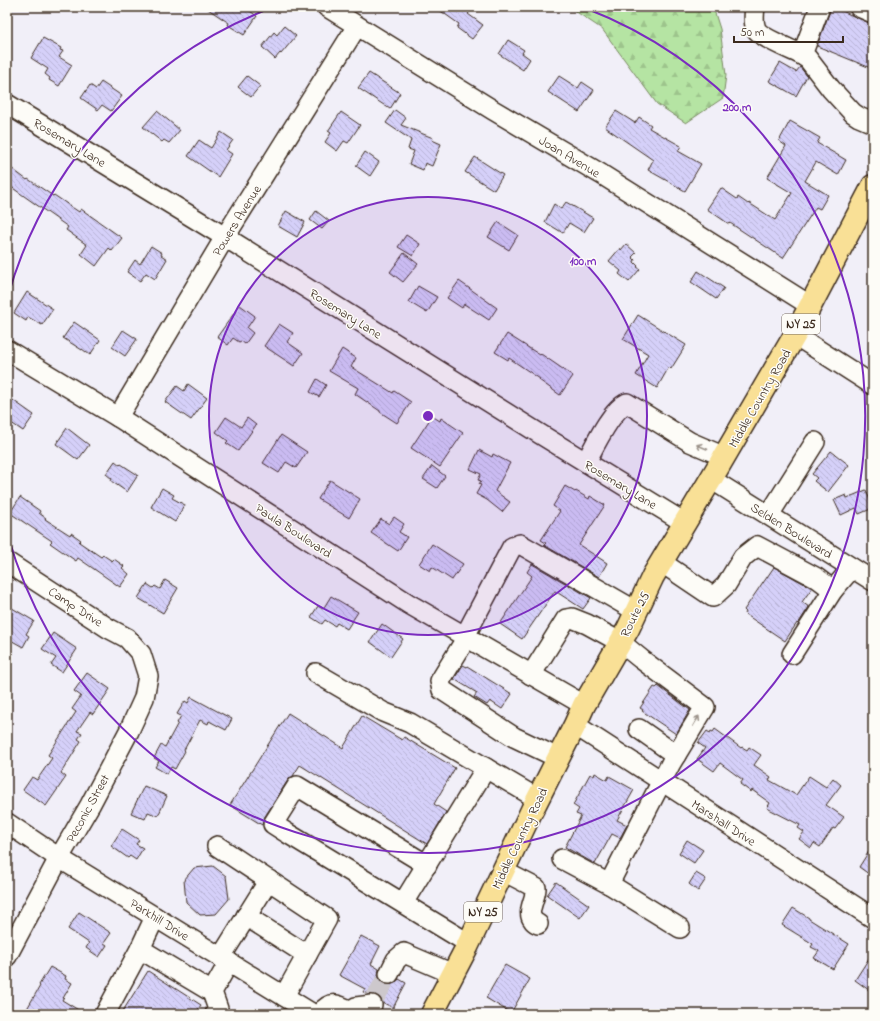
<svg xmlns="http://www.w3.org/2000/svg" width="880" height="1021" font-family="'Indie Flower',sans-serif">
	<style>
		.forest { fill: url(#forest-firs); stroke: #788760 }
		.building { fill: url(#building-back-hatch); stroke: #3b2a1e }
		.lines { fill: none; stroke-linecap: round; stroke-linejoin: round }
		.minor-tunnel { stroke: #cdc8cc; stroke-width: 19; stroke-dasharray: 19 10; stroke-linecap: butt }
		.minor-casing { stroke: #3b2a1e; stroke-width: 22 }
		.major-casing { stroke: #3b2a1e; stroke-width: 25 }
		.minor { stroke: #fdfcf7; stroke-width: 19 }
		.major { stroke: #f9e096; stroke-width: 22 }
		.oneway { stroke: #9c938a }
		.ring { fill: none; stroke: #7b2cbf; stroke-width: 2 }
		.labels { text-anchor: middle; stroke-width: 3; stroke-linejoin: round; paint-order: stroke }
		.shield { fill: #fdfcf7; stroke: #75695f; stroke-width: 1 }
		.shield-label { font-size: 12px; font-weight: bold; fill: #3b2a1e }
		.street-label { font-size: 13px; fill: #3b2a1e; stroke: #fdfcf7 }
		.centre { fill: #7b2cbf; stroke: #fdfcf7; stroke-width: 2 }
		.ring-label { font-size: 12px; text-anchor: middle; font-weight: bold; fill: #7b2cbf; stroke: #fdfcf7; stroke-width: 3; stroke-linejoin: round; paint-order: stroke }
	</style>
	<defs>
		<pattern id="forest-firs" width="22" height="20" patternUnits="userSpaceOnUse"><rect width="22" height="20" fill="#b5e4a3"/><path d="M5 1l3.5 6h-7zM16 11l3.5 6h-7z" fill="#9dc48c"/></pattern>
		<pattern id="building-back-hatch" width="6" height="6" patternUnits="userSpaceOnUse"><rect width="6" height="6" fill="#d5d0f9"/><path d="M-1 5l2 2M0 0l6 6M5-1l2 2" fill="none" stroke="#b8b3d5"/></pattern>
	</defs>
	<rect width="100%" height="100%" fill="#f1eff8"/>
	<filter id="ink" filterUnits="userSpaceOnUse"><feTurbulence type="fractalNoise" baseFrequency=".025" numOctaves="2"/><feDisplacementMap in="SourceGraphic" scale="8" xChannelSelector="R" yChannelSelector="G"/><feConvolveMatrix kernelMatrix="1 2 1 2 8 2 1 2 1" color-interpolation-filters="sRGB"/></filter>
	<g filter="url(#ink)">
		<path class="forest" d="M 569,7 L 713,7 L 720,29 L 726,75 L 723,98 L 686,123 L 657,104 L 602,29 Z"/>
		<g class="building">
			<path d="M 205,7 L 244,7 L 257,16 L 244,35 L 228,25 L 229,23 Z"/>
			<path d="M 435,7 L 474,7 L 468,14 L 483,25 L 472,39 L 457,28 L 459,24 Z"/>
			<path d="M 831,7 L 833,7 L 869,23 L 873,24 L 873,69 L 817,46 L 830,11 Z"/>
			<path d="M 284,26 L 296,36 L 281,54 L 280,53 L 275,59 L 262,47 L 274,32 L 277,35 Z"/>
			<path d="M 43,38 L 61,48 L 60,50 L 63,51 L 59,57 L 72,65 L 59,86 L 49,80 L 50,78 L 45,74 L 48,69 L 31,58 Z"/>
			<path d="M 508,40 L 524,50 L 522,53 L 530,59 L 523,70 L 499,54 Z"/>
			<path d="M 780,63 L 796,72 L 800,67 L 807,76 L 796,96 L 769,81 Z"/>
			<path d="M 369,73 L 400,93 L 390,109 L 358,88 Z"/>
			<path d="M 247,76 L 260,86 L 251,97 L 238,87 Z"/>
			<path d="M 559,76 L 578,88 L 582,82 L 594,90 L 579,112 L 548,92 Z"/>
			<path d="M 101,82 L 122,96 L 111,111 L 102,105 L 98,110 L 81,98 L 90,85 L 96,89 Z"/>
			<path d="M 395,110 L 406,118 L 401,125 L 433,138 L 432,140 L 441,144 L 432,166 L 425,163 L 423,170 L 409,164 L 414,151 L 408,149 L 411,140 L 386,123 Z"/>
			<path d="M 157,111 L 180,130 L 169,143 L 164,140 L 162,142 L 143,127 Z"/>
			<path d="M 616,111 L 635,123 L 639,117 L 651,125 L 649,128 L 681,146 L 678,151 L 701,164 L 685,191 L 648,170 L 653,160 L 605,127 Z"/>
			<path d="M 341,112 L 360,125 L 348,143 L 344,141 L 337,151 L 325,142 L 331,133 L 328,131 Z"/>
			<path d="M 790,121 L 820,138 L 817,143 L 846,160 L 838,175 L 816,162 L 805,181 L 828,195 L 820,209 L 816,207 L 783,258 L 730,223 L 729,224 L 707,209 L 721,188 L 737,199 L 738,197 L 748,204 L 749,203 L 775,220 L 792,193 L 767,178 L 786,146 L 779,141 Z"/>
			<path d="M 221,132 L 233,140 L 226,150 L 232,154 L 218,177 L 188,156 L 199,140 L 211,148 Z"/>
			<path d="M 365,152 L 379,162 L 370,176 L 356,166 Z"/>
			<path d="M 475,157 L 503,175 L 494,190 L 465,172 Z"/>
			<path d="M 7,165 L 27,180 L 28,179 L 53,196 L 54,195 L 79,212 L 81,209 L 122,238 L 112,251 L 109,248 L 96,266 L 81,254 L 87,245 L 66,230 L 68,227 L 7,184 Z"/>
			<path d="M 566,202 L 593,218 L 584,232 L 569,223 L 563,233 L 545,222 L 554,204 L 561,209 Z"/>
			<path d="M 286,211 L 305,222 L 297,237 L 278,226 Z"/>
			<path d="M 316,211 L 329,221 L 322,229 L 310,220 Z"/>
			<path d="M 498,222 L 518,235 L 509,250 L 488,237 Z"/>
			<path d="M 406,235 L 420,244 L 413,256 L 398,247 Z"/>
			<path d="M 626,244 L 636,253 L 632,257 L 635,260 L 634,262 L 638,266 L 637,267 L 640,269 L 629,282 L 619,274 L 621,271 L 609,261 L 620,248 L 621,250 Z"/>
			<path d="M 151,246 L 162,253 L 161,255 L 167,259 L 155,279 L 146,273 L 140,281 L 127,272 L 135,260 L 140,264 Z"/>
			<path d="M 404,253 L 418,264 L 403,282 L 390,272 Z"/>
			<path d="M 698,271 L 724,288 L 716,299 L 691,282 Z"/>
			<path d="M 459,281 L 497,308 L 489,320 L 464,304 L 462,308 L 447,298 Z"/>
			<path d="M 418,286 L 437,297 L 427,313 L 409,302 Z"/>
			<path d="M 27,292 L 53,309 L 42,325 L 28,317 L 26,321 L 14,313 Z"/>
			<path d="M 240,305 L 255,316 L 247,328 L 253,333 L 245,344 L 241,341 L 239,342 L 233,338 L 228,345 L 217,337 Z"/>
			<path d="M 638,315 L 686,345 L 671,369 L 669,367 L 657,388 L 636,375 L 648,354 L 623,339 Z"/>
			<path d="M 74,322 L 100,340 L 90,355 L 82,349 L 82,350 L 63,338 Z"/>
			<path d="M 279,324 L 293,333 L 287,342 L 303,353 L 294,366 L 264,346 Z"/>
			<path d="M 123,330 L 137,339 L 125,356 L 112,347 Z"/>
			<path d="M 507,334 L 540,355 L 541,354 L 573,376 L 560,395 L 539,380 L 540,379 L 509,358 L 508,360 L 495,352 Z"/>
			<path d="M 342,349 L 356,358 L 351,367 L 393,393 L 394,391 L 411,402 L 397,423 L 380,412 L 380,411 L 355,394 L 358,388 L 329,371 Z"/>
			<path d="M 317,379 L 326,385 L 319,397 L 310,392 Z"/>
			<path d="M 188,384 L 207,398 L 191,420 L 165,402 L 177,386 L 184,391 Z"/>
			<path d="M 7,396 L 34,415 L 23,431 L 7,420 Z"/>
			<path d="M 432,416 L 440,421 L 441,418 L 463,433 L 440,467 L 411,448 Z"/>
			<path d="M 226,417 L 241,427 L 247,418 L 256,425 L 238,451 L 226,443 L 228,441 L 216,432 Z"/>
			<path d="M 67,428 L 89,445 L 78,460 L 56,444 Z"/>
			<path d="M 281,435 L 307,452 L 296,468 L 286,462 L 279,473 L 263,463 Z"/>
			<path d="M 479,450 L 492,457 L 493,454 L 510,463 L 495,491 L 510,502 L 502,512 L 487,500 L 476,494 L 481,485 L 479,484 L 481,481 L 478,480 L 481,474 L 470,469 Z"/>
			<path d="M 831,451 L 849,465 L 828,492 L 814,481 L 817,478 L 812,474 Z"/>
			<path d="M 115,461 L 120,465 L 121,464 L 138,475 L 127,492 L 111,481 L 112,479 L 106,474 Z"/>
			<path d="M 432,466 L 445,476 L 437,488 L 423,479 Z"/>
			<path d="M 330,480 L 360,499 L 349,518 L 318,499 Z"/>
			<path d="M 565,486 L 575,492 L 576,491 L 589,499 L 590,496 L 605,505 L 579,545 L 607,563 L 599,577 L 544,545 L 546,543 L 541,540 L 560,511 L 553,506 Z"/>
			<path d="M 162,488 L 174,495 L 172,498 L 185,505 L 175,522 L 151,507 Z"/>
			<path d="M 866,490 L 873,508 L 859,514 L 856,508 L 841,515 L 834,500 L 846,495 L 847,498 Z"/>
			<path d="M 20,497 L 40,511 L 39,513 L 46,518 L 45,519 L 70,535 L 71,533 L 81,540 L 79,542 L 101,557 L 103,555 L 112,561 L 114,559 L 124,566 L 122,568 L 129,574 L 120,587 L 78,558 L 76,561 L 50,543 L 52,541 L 10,513 Z"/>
			<path d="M 394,517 L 404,524 L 399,532 L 407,537 L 398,551 L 371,533 L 381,519 L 389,524 Z"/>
			<path d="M 432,544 L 463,564 L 452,580 L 432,567 L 430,571 L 419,564 Z"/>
			<path d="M 532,564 L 591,598 L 583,609 L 555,591 L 522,639 L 500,624 L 532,576 L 527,572 Z"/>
			<path d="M 774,567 L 812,588 L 802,602 L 809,607 L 798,624 L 797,623 L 785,641 L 745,614 L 746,612 L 744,610 L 757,591 L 763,582 L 763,583 Z"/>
			<path d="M 165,580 L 178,588 L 163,613 L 138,598 L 147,584 L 153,588 L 155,586 L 160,589 Z"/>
			<path d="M 331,596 L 358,612 L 347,629 L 337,623 L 335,626 L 325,620 L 322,624 L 311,617 L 318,606 L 323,609 Z"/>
			<path d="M 7,605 L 34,621 L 26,634 L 29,636 L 23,647 L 7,638 Z"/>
			<path d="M 382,624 L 403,639 L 391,657 L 370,642 Z"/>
			<path d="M 53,633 L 77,649 L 62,672 L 51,665 L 56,658 L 42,649 Z"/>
			<path d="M 463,665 L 467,667 L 467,666 L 512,694 L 502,709 L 490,701 L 487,705 L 474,697 L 477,693 L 454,679 Z"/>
			<path d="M 87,673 L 110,689 L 93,714 L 90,712 L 77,731 L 82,733 L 78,739 L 81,741 L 61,773 L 66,777 L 46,806 L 23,790 L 32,777 L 37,780 L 52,758 L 48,755 L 76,712 L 72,709 L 81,696 L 74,691 Z"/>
			<path d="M 658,686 L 690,710 L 676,734 L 642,711 L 643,710 L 640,708 L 654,687 L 656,688 Z"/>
			<path d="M 191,697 L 232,719 L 226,730 L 209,721 L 208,724 L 200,720 L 184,750 L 185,751 L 175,769 L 171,767 L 167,774 L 155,767 L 159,761 L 154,758 L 161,745 L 165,747 L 178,723 L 177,723 L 181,716 L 177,714 L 185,701 L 188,703 Z"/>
			<path d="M 288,713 L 343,748 L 362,716 L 402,740 L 404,737 L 455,768 L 434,804 L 446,812 L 427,844 L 300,765 L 293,776 L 288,780 L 264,818 L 262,825 L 230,805 Z"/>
			<path d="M 715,729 L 741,748 L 742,747 L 747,750 L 749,747 L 761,755 L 754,765 L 771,777 L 769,780 L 796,795 L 809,776 L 826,787 L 833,778 L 841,785 L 826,805 L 844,817 L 835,829 L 833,828 L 820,847 L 814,843 L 811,848 L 799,839 L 804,832 L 798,828 L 800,825 L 767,808 L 770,803 L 752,790 L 751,792 L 740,784 L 743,780 L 720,763 L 714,771 L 697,759 L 705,748 L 698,743 L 707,731 L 710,733 L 711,731 L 713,732 Z"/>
			<path d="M 595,773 L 607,780 L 609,776 L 634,790 L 617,820 L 627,825 L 620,838 L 612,834 L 595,864 L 565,847 L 581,816 L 576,814 L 579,809 L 573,805 L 590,774 L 594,776 Z"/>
			<path d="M 144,786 L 167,796 L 158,816 L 148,812 L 145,819 L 131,813 Z"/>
			<path d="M 122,829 L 139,840 L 136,844 L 143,848 L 136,860 L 130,856 L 128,858 L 111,846 Z"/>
			<path d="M 687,840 L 703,850 L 694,863 L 679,853 Z"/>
			<path d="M 873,845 L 873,877 L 859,867 Z"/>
			<path d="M 213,866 L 226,876 L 229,899 L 216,914 L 200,915 L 186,902 L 184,880 L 194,868 Z"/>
			<path d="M 696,873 L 706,879 L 698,891 L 689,884 Z"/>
			<path d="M 556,882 L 589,905 L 580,918 L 547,895 Z"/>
			<path d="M 793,908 L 809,918 L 809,919 L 849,944 L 833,969 L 814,958 L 819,951 L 811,947 L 813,944 L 782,925 Z"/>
			<path d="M 79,912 L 111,933 L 104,943 L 107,945 L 99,957 L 86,948 L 89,943 L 68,929 Z"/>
			<path d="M 361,936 L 380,946 L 371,964 L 379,969 L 378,975 L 380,980 L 384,984 L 389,985 L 395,983 L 399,979 L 406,983 L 393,1008 L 382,1002 L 380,998 L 377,995 L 368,994 L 363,992 L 365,989 L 339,975 Z"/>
			<path d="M 873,952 L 873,993 L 855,980 Z"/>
			<path d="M 505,965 L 530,979 L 511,1013 L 486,998 Z"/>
			<path d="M 50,967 L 66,976 L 65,979 L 72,983 L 62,1000 L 85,1014 L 24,1014 L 40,986 L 39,985 Z"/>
			<path d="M 148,971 L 201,1005 L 195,1014 L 121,1014 Z"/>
		</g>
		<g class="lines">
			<path class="minor-tunnel" d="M 375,998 L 389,974"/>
			<defs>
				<g id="minor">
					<path d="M 327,7 L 493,110 L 601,174 L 811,306"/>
					<path d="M 755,7 C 754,14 753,22 756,29 C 760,37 792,50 802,55 L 808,59 L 831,89 L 853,113 L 859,117 L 873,123"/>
					<path d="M 859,7 L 873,13"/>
					<path d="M 802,55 L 820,7"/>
					<path d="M 7,104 L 225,237 L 540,434 L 685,523"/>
					<path d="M 795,335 L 873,385"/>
					<path d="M 7,350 L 118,417 L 409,604 L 584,705"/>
					<path d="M 118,417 L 225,237 L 357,26"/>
					<path d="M 586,462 C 594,447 611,410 627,403 L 690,442 L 725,457"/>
					<path d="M 711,479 L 873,581"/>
					<path d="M 769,515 L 815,442"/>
					<path d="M 7,562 L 108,628 L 127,638 L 141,654 L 148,676 L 144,698 L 129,731 L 90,805 L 59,858 L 7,956"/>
					<path d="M 661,562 L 713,597 L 726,585 L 743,557 L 757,546 L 817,578 L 833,590 L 852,568"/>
					<path d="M 465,636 L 512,547 L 520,544 L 636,611"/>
					<path d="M 467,637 L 440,681 L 442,690 L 514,737 L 558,758"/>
					<path d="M 792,654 L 833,590"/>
					<path d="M 316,673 L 383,712 L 410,723 L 538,799"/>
					<path d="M 531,675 L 566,619 L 572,618 L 587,624 L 620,642 L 641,659 L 705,707 L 671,763 L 609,884 L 680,928"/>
					<path d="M 575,725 L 873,918"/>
					<path d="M 639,729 L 676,755"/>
					<path d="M 7,823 L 59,858 L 313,1014"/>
					<path d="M 217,846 L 327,919 L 284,996"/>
					<path d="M 562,859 L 609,884"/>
					<path d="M 427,865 L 297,786 L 273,824 L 287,833 L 468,943"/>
					<path d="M 503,871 L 536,888 C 536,898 526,912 533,920 C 534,922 536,923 538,924"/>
					<path d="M 403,903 L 486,768"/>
					<path d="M 246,916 L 307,955"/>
					<path d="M 155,917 L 140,949 L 212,992"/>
					<path d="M 221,957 L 269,880"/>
					<path d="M 389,974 L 396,960 L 404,953 L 453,974"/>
					<path d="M 105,1014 L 140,949"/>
					<path d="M 215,1014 L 218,1009 L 212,992 L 229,962"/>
					<path d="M 320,1014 C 330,1000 338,1004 351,1011"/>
					<path d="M 348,1014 L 356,1007 L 372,1005"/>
				</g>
				<path id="major" d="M 432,1014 L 467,947 L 532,810 L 575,725 L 584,705 L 628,629 L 653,576 L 711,479 L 795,335 L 873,186"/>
			</defs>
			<use href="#minor" class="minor-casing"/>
			<use href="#major" class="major-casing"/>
			<use href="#minor" class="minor"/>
			<use href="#major" class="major"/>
		</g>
		<defs><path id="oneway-shaft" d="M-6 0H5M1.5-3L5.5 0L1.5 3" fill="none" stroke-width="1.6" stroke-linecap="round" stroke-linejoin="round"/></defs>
		<g class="oneway">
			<use href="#oneway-shaft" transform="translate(702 447) rotate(-157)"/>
			<use href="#oneway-shaft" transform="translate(696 721) rotate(-59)"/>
		</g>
	</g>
	<circle cx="428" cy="416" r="219" fill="#7b2cbf" fill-opacity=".12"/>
	<g class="ring">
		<circle cx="428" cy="416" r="219"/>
		<path d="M8 296A437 437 0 0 1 271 8M585 8A437 437 0 1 1 8 536"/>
	</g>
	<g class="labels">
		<g class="shield">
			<rect x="782" y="314" width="38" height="20" rx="3"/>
			<rect x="464" y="902" width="38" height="20" rx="3"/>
		</g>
		<g class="shield-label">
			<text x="801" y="328">NY 25</text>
			<text x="483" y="916">NY 25</text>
		</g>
		<g class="street-label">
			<text transform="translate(70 142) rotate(31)" y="5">Rosemary Lane</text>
			<text transform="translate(570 156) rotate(31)" y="5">Joan Avenue</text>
			<text transform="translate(236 220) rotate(-58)" y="5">Powers Avenue</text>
			<text transform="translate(346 313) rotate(32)" y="5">Rosemary Lane</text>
			<text transform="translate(759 398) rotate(-60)" y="5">Middle Country Road</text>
			<text transform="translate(621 484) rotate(31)" y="5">Rosemary Lane</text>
			<text transform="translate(294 530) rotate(33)" y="5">Paula Boulevard</text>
			<text transform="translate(792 530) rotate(32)" y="5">Selden Boulevard</text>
			<text transform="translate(76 606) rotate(33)" y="5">Camp Drive</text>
			<text transform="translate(634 614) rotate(-63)" y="5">Route 25</text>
			<text transform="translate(87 808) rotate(-61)" y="5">Peconic Street</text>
			<text transform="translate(724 822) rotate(33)" y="5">Marshall Drive</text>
			<text transform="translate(519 838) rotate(-64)" y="5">Middle Country Road</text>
			<text transform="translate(160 919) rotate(32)" y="5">Parkhill Drive</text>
		</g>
	</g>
	<circle cx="428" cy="416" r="6" class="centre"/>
	<g class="ring-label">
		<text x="737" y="111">200 m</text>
		<text x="583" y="265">100 m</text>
	</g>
	<rect width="880" height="1021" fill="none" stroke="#fdfcf7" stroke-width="24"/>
	<rect x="12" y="12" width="856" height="997" fill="none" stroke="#3b2a1e" stroke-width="1.5" filter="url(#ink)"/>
	<path d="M734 36v6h109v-6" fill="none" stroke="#3b2a1e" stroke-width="2"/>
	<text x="740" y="36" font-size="12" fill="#3b2a1e" stroke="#fdfcf7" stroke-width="3" paint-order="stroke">50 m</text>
</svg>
